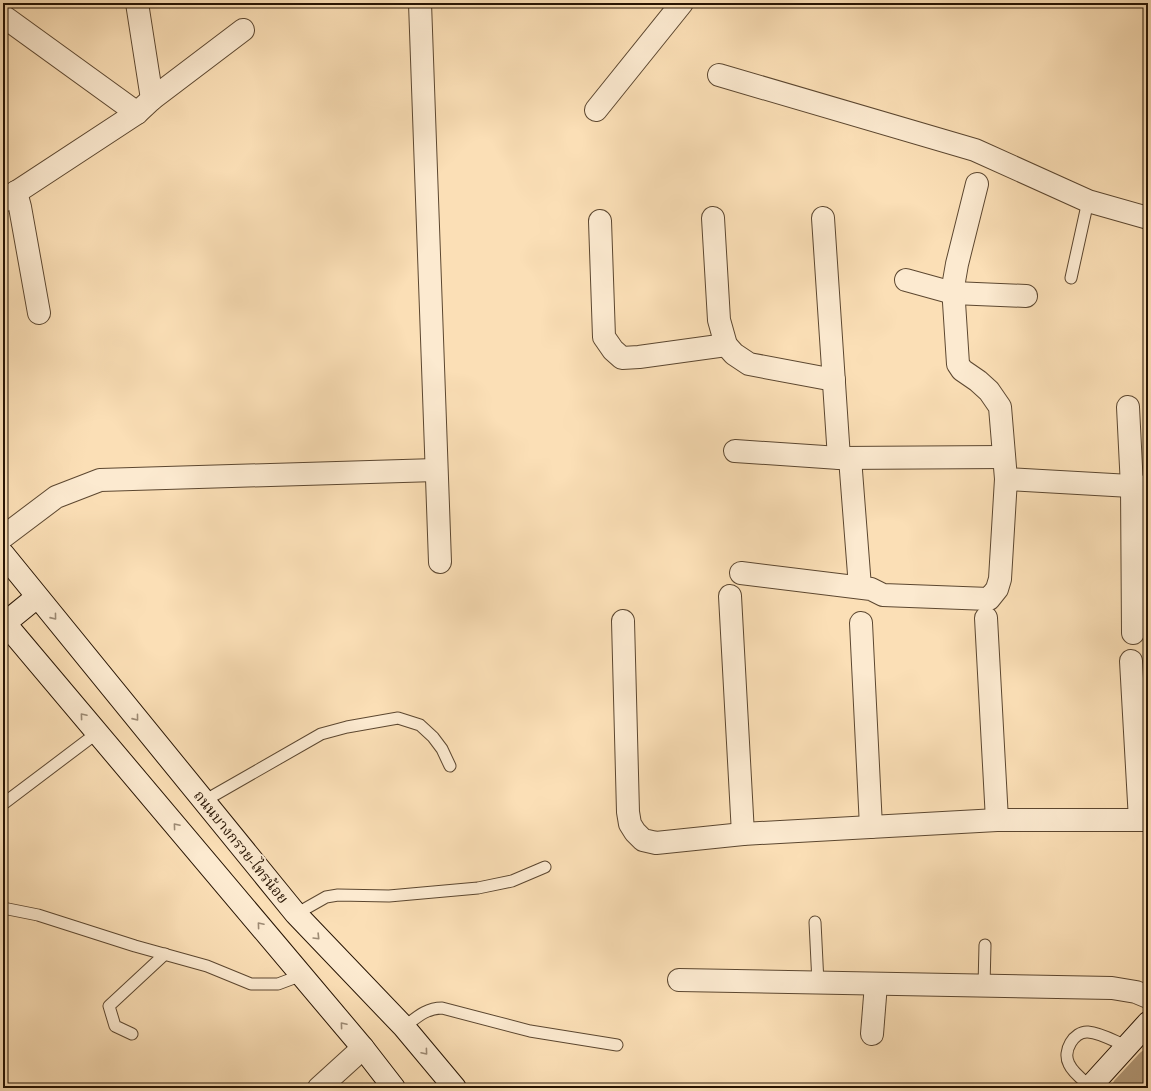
<svg xmlns="http://www.w3.org/2000/svg" width="1151" height="1091" font-family="'EB Garamond','Noto Serif Thai',serif">
	<style>
		.lines { fill: none; stroke-linecap: round; stroke-linejoin: round }
		.canal { stroke: #b39a79; stroke-width: 23 }
		.lane-casing { stroke: #5c4730; stroke-width: 13 }
		.street-casing { stroke: #5c4730; stroke-width: 24 }
		.secondary-casing { stroke: #271403; stroke-width: 24 }
		.lane { stroke: #fcead0; stroke-width: 11 }
		.street { stroke: #fcead0; stroke-width: 22 }
		.secondary { stroke: #fcead0; stroke-width: 22 }
		.oneway { stroke: #9c8a74 }
		.labels { text-anchor: middle; stroke-width: 4; stroke-linejoin: round; paint-order: stroke }
		.street-label { font-size: 15px; fill: #271403; stroke: #fcead0 }
	</style>
	<rect width="100%" height="100%" fill="#fbdfb6"/>
	<filter id="stains"><feTurbulence type="fractalNoise" baseFrequency=".005" numOctaves="4"/><feColorMatrix values="0 0 0 0 .2 0 0 0 0 .09 0 0 0 0 .02 0 0 0 .5 -.17"/></filter>
	<radialGradient id="worn" r=".72"><stop offset=".6" stop-color="#630" stop-opacity="0"/><stop offset="1" stop-color="#630" stop-opacity=".3"/></radialGradient>
	<g class="lines">
		<path class="canal" d="M 1123,1088 L 1148,1061"/>
		<defs>
			<g id="lane">
				<path d="M 1071,278 L 1088,201"/>
				<path d="M 204,801 L 321,734 L 347,727 L 398,718 L 420,725 L 433,737 L 442,749 L 450,766"/>
				<path d="M 3,804 L 97,733"/>
				<path d="M 3,908 L 38,915 L 135,946 L 207,966 L 251,984 L 278,984 L 302,975"/>
				<path d="M 296,914 L 326,897 L 338,895 L 389,896 L 478,888 L 512,881 L 545,867"/>
				<path d="M 815,922 L 818,983"/>
				<path d="M 984,986 L 985,945"/>
				<path d="M 404,1027 C 416,1018 426,1008 442,1008 L 530,1031 L 617,1045"/>
				<path d="M 132,1034 L 115,1026 L 109,1006 L 165,954"/>
				<path d="M 1090,1086 C 1083,1080 1073,1073 1069,1064 C 1062,1051 1074,1031 1088,1032 C 1101,1033 1114,1041 1126,1046"/>
			</g>
			<g id="street">
				<path d="M 137,3 L 152,99"/>
				<path d="M 420,3 L 440,562"/>
				<path d="M 3,16 L 137,113"/>
				<path d="M 719,75 L 975,150 L 1088,201 L 1148,218"/>
				<path d="M 596,110 L 682,3"/>
				<path d="M 16,192 L 20,207 L 39,313"/>
				<path d="M 3,201 L 137,113 L 152,99 L 243,30"/>
				<path d="M 713,218 L 719,320 L 726,345 L 734,354 L 749,364 L 834,380"/>
				<path d="M 823,218 L 839,458"/>
				<path d="M 600,221 L 604,337 L 613,350 L 622,358 L 639,357 L 726,345"/>
				<path d="M 906,280 L 953,293 L 1026,296"/>
				<path d="M 1128,407 L 1132,487 L 1133,633"/>
				<path d="M 735,451 L 839,458 L 1004,457"/>
				<path d="M 850,458 L 860,587"/>
				<path d="M 1006,479 L 1148,487"/>
				<path d="M 3,537 L 56,497 L 100,480 L 436,470"/>
				<path d="M 741,573 L 871,589 L 883,595 L 989,599 L 997,589 L 1000,579 L 1006,479 L 1000,407 L 989,391 L 978,381 L 962,370 L 958,364 L 953,287 L 957,264 L 977,184"/>
				<path d="M 730,596 L 743,834"/>
				<path d="M 986,618 L 997,820"/>
				<path d="M 623,621 L 628,812 L 630,824 L 635,832 L 643,840 L 656,843 L 743,834 L 997,820 L 1148,820"/>
				<path d="M 861,623 L 871,827"/>
				<path d="M 1131,661 L 1140,820"/>
				<path d="M 679,980 L 1112,988 L 1136,992 L 1148,997"/>
				<path d="M 872,1034 L 876,984"/>
				<path d="M 319,1088 L 363,1048"/>
			</g>
			<g id="secondary">
				<path d="M 3,554 L 296,914 L 404,1027 L 455,1088"/>
				<path d="M 3,621 L 363,1048 L 394,1088"/>
				<path d="M 5,623 L 37,597"/>
				<path d="M 1089,1088 L 1148,1023"/>
			</g>
		</defs>
		<use href="#lane" class="lane-casing"/>
		<use href="#street" class="street-casing"/>
		<use href="#secondary" class="secondary-casing"/>
		<use href="#lane" class="lane"/>
		<use href="#street" class="street"/>
		<use href="#secondary" class="secondary"/>
	</g>
	<defs><path id="oneway-chevron" d="M-2-3.5L2.5 0L-2 3.5" fill="none" stroke-width="1.6" stroke-linecap="round" stroke-linejoin="round"/></defs>
	<g class="oneway">
		<use href="#oneway-chevron" transform="translate(54 617) rotate(51)"/>
		<use href="#oneway-chevron" transform="translate(83 716) rotate(-130)"/>
		<use href="#oneway-chevron" transform="translate(136 718) rotate(51)"/>
		<use href="#oneway-chevron" transform="translate(176 826) rotate(-130)"/>
		<use href="#oneway-chevron" transform="translate(260 925) rotate(-130)"/>
		<use href="#oneway-chevron" transform="translate(317 937) rotate(46)"/>
		<use href="#oneway-chevron" transform="translate(343 1025) rotate(-130)"/>
		<use href="#oneway-chevron" transform="translate(425 1052) rotate(50)"/>
	</g>
	<g class="labels">
		<g class="street-label">
			<text transform="translate(241 847) rotate(51)" y="5">ถนนบางกรวย-ไทรน้อย</text>
		</g>
	</g>
	<rect width="1151" height="1091" fill="none" stroke="#fbdfb6" stroke-width="16"/>
	<rect x="4" y="4" width="1143" height="1083" fill="none" stroke="#271403" stroke-width="2"/>
	<rect x="8" y="8" width="1135" height="1075" fill="none" stroke="#271403"/>
	<rect width="100%" height="100%" filter="url(#stains)"/>
	<rect width="100%" height="100%" fill="url(#worn)"/>
</svg>
